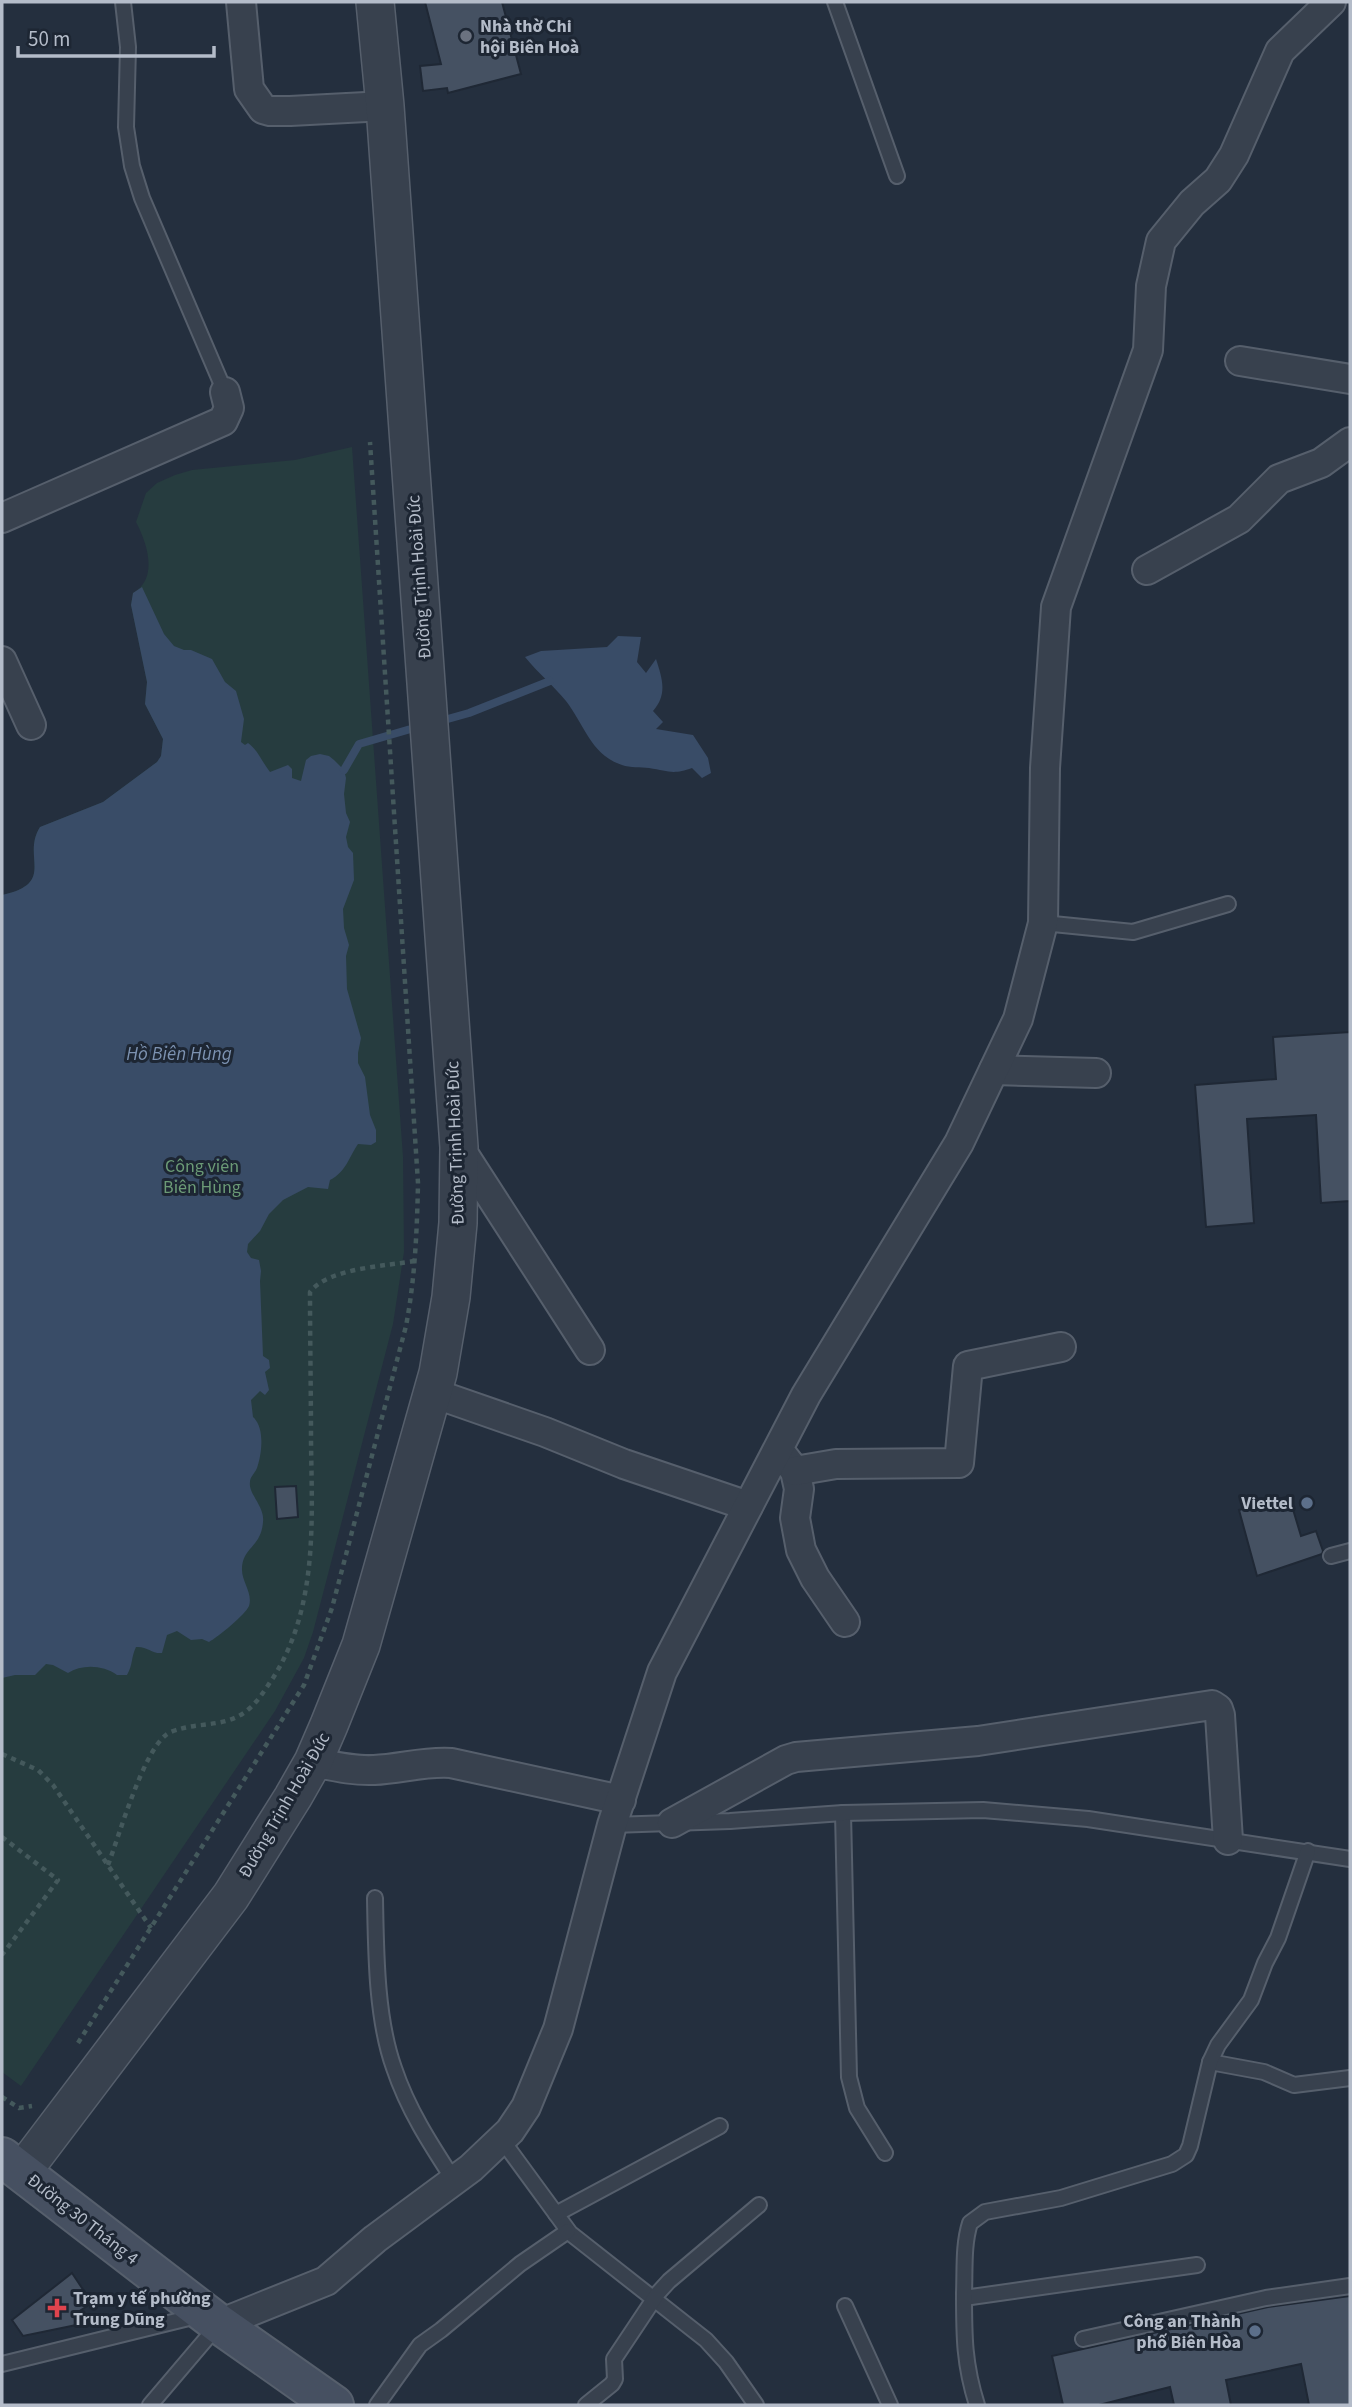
<svg xmlns="http://www.w3.org/2000/svg" width="1352" height="2407" font-family="'Source Sans 3',sans-serif">
	<style>
		.green { fill: #263c3f }
		.water { fill: #394c67 }
		.lines { fill: none; stroke-linecap: round; stroke-linejoin: round }
		.stream { stroke: #394c67; stroke-width: 8 }
		.building { fill: #455162; stroke: #1f2835; stroke-width: 2 }
		.service-casing { stroke: #565f6c; stroke-width: 18 }
		.minor-casing { stroke: #565f6c; stroke-width: 32 }
		.tertiary-casing { stroke: #565f6c; stroke-width: 40 }
		.secondary-casing { stroke: #565f6c; stroke-width: 42 }
		.path { stroke: #44595c; stroke-width: 4.5; stroke-dasharray: 5 5; stroke-linecap: butt }
		.service { stroke: #38414e; stroke-width: 14 }
		.minor { stroke: #38414e; stroke-width: 28 }
		.tertiary { stroke: #38414e; stroke-width: 37 }
		.secondary { stroke: #465061; stroke-width: 38 }
		.worship-dot { fill: #6b7280; stroke: #1d2633; stroke-width: 2.5 }
		.service-dot { fill: #5c6f8a; stroke: #1d2633; stroke-width: 2.5 }
		.health-dot { fill: #e0444e; stroke: #1d2633; stroke-width: 2.5 }
		.labels { text-anchor: middle; stroke-width: 6; stroke-linejoin: round; paint-order: stroke }
		.poi-label { font-size: 18px; font-weight: bold; fill: #b4bcc9; stroke: #1d2633; text-anchor: start }
		.street-label { font-size: 18px; fill: #b4bcc9; stroke: #1d2633 }
		.park-label { font-size: 18px; fill: #6b9a76; stroke: #1d2633 }
		.water-label { font-size: 19px; font-style: italic; fill: #7c92b1; stroke: #1d2633 }
	</style>
	<rect width="100%" height="100%" fill="#242f3e"/>
	<path class="green" d="M 352,447 L 403,1157 L 404,1252 L 393,1324 L 313,1632 L 304,1658 L 275,1711 L 21,2086 L 2,2072 L 2,895 C 57,883 21,857 40,827 L 103,802 L 157,762 L 161,756 L 163,739 L 145,704 L 147,682 L 131,605 L 133,593 C 159,578 147,543 136,522 L 146,493 L 157,483 L 175,475 L 192,470 L 295,460 Z"/>
	<g class="water">
		<path d="M 142,587 L 164,634 L 174,646 L 184,650 L 191,650 L 212,659 L 225,682 L 236,691 L 244,719 L 241,742 L 245,745 L 248,743 C 258,750 262,762 270,772 L 288,765 L 292,769 L 292,778 L 301,781 L 306,760 L 311,756 L 320,754 L 329,756 L 334,760 L 344,770 L 346,778 L 344,794 L 346,813 L 350,822 L 346,837 L 348,847 L 353,853 L 354,880 L 343,909 L 344,928 L 349,945 L 346,956 L 347,989 L 361,1038 L 358,1053 L 358,1063 L 365,1077 L 370,1115 L 376,1130 L 376,1142 L 371,1145 L 358,1144 C 349,1157 346,1172 330,1180 L 328,1189 L 308,1187 L 283,1200 L 269,1214 L 260,1231 L 248,1244 L 247,1252 L 251,1258 L 259,1260 L 261,1271 L 260,1281 L 263,1356 L 269,1360 L 270,1368 L 265,1372 L 269,1390 L 265,1395 L 260,1391 L 251,1400 L 253,1417 C 265,1427 262,1454 257,1468 C 255,1473 250,1477 250,1482 C 248,1494 265,1506 263,1522 C 261,1548 242,1547 242,1570 C 242,1582 253,1593 249,1606 C 245,1615 218,1637 209,1642 L 202,1639 L 191,1640 L 177,1631 L 167,1635 L 162,1653 C 152,1654 147,1646 136,1647 C 131,1657 133,1665 127,1675 L 117,1675 C 103,1665 82,1664 68,1673 L 53,1665 L 46,1664 L 35,1675 L 15,1675 L 2,1678 L 2,895 C 57,883 21,857 40,827 L 103,802 L 157,762 L 161,756 L 163,739 L 145,704 L 147,682 L 131,605 L 133,593 Z"/>
		<path d="M 618,636 L 641,637 L 637,662 L 646,673 L 656,659 C 662,678 668,694 653,711 L 663,722 L 656,729 L 693,735 L 708,758 L 711,773 L 702,778 L 692,768 C 673,775 668,771 649,768 C 641,767 630,768 622,765 C 591,755 584,724 566,701 C 553,685 538,673 525,657 L 541,651 L 607,647 Z"/>
	</g>
	<g class="lines">
		<g class="stream">
			<path d="M 437,722 L 469,713 L 550,681"/>
			<path d="M 344,770 L 359,744 L 421,726"/>
		</g>
	</g>
	<g class="building">
		<path d="M 425,2 L 502,2 L 521,74 L 448,93 L 447,88 L 423,91 L 420,66 L 441,64 Z"/>
		<path d="M 1350,1032 L 1350,1201 L 1321,1203 L 1316,1115 L 1247,1119 L 1254,1223 L 1206,1227 L 1195,1085 L 1276,1079 L 1273,1037 Z"/>
		<path d="M 296,1486 L 298,1517 L 277,1519 L 275,1487 Z"/>
		<path d="M 1289,1496 L 1301,1536 L 1316,1531 L 1323,1551 L 1322,1554 L 1257,1576 L 1239,1510 Z"/>
		<path d="M 72,2273 L 92,2303 L 78,2312 L 86,2323 L 23,2336 L 12,2320 Z"/>
		<path d="M 1350,2296 L 1350,2405 L 1309,2405 L 1301,2364 L 1226,2380 L 1231,2405 L 1174,2405 L 1170,2387 L 1099,2405 L 1063,2405 L 1052,2356 L 1268,2307 Z"/>
	</g>
	<g class="lines">
		<defs>
			<g id="service">
				<path d="M 123,2 L 128,47 L 126,127 L 132,166 L 142,198 L 225,392"/>
				<path d="M 835,2 L 897,176"/>
				<path d="M 1043,923 L 1133,932 L 1228,904"/>
				<path d="M 1331,1556 L 1350,1551"/>
				<path d="M 843,1813 L 849,2077 L 857,2108 L 885,2153"/>
				<path d="M 612,1825 L 730,1821 L 843,1813 L 983,1810 L 1088,1819 L 1350,1859"/>
				<path d="M 375,1898 C 376,1951 376,2018 394,2068 C 408,2110 431,2145 455,2182"/>
				<path d="M 1210,2062 L 1264,2072 L 1294,2085 L 1350,2078"/>
				<path d="M 502,2140 L 570,2233 L 706,2340 L 726,2362 L 756,2405"/>
				<path d="M 556,2214 L 720,2126"/>
				<path d="M 964,2298 L 1197,2265"/>
				<path d="M 845,2306 L 890,2405"/>
				<path d="M 1083,2339 L 1266,2298 L 1350,2286"/>
				<path d="M 2,2364 L 201,2315"/>
				<path d="M 150,2405 L 218,2325"/>
				<path d="M 377,2405 L 420,2345 L 441,2330 L 520,2264 L 568,2231"/>
				<path d="M 586,2405 L 612,2384 L 615,2379 L 614,2359 L 658,2293 L 669,2281 L 759,2205"/>
				<path d="M 977,2405 C 964,2364 964,2336 964,2293 C 965,2270 963,2245 970,2223 L 985,2212 L 1061,2198 L 1172,2164 L 1186,2155 L 1190,2146 L 1210,2062 L 1218,2045 L 1251,2000 L 1265,1963 L 1278,1938 L 1308,1851"/>
			</g>
			<g id="minor">
				<path d="M 241,2 L 249,89 L 263,109 L 270,111 L 290,111 L 385,106"/>
				<path d="M 1240,361 L 1350,379"/>
				<path d="M 2,518 L 223,421 L 229,408 L 225,392"/>
				<path d="M 1147,570 L 1239,519 L 1279,479 L 1321,463 L 1350,442"/>
				<path d="M 2,661 L 31,725"/>
				<path d="M 994,1070 L 1096,1073"/>
				<path d="M 459,1147 L 590,1350"/>
				<path d="M 433,1393 L 545,1432 L 624,1464 L 748,1506"/>
				<path d="M 784,1457 L 795,1471 L 799,1489 L 795,1518 L 801,1550 L 815,1578 L 845,1622"/>
				<path d="M 795,1471 L 836,1464 L 959,1463 L 968,1366 L 1061,1347"/>
				<path d="M 313,1762 C 333,1766 353,1771 374,1770 C 400,1769 425,1761 451,1763 L 621,1800"/>
				<path d="M 672,1823 L 786,1760 L 796,1757 L 978,1741 L 1212,1705 L 1218,1709 L 1220,1715 L 1228,1840"/>
				<path d="M 219,2324 L 326,2281 L 375,2239 L 471,2168 L 510,2131 L 526,2107 L 558,2029 L 612,1825 L 662,1672 L 806,1395 L 959,1143 L 1018,1019 L 1043,923 L 1045,768 L 1056,607 L 1148,350 L 1151,286 L 1161,241 L 1192,203 L 1218,180 L 1234,155 L 1280,51 L 1331,2"/>
			</g>
			<path id="tertiary" d="M 22,2172 L 231,1896 L 293,1797 L 313,1762 L 329,1725 L 361,1645 L 438,1373 L 451,1297 L 458,1223 L 459,1147 L 385,106 L 375,2"/>
			<path id="secondary" d="M 2,2157 L 219,2324 L 334,2405"/>
		</defs>
		<use href="#service" class="service-casing"/>
		<use href="#minor" class="minor-casing"/>
		<use href="#tertiary" class="tertiary-casing"/>
		<use href="#secondary" class="secondary-casing"/>
		<g class="path">
			<path d="M 2,1754 L 38,1770 L 53,1785 L 151,1928"/>
			<path d="M 2,1837 L 58,1880 L 2,1955"/>
			<path d="M 108,1865 C 119,1836 143,1752 166,1735 C 169,1732 176,1730 180,1729 C 205,1722 229,1727 250,1708 C 259,1700 266,1688 273,1678 C 318,1607 312,1522 311,1441 C 311,1392 310,1342 310,1292 C 328,1268 386,1266 415,1261"/>
			<path d="M 78,2043 L 304,1685 L 332,1608 L 406,1326 C 415,1279 417,1231 418,1183 L 370,442"/>
			<path d="M 2,2097 L 19,2108 L 32,2106"/>
		</g>
		<use href="#service" class="service"/>
		<use href="#minor" class="minor"/>
		<use href="#tertiary" class="tertiary"/>
		<use href="#secondary" class="secondary"/>
	</g>
	<circle class="worship-dot" cx="466" cy="36" r="7"/>
	<g class="service-dot">
		<circle cx="1307" cy="1503" r="7"/>
		<circle cx="1255" cy="2331" r="7"/>
	</g>
	<path class="health-dot" d="M53.5 2297.5h7v7h7v7h-7v7h-7v-7h-7v-7h7z"/>
	<g class="labels">
		<g class="poi-label">
			<text x="480" y="32">Nhà thờ Chi<tspan x="480" dy="21">hội Biên Hoà</tspan></text>
			<text x="1293" y="1509" text-anchor="end">Viettel</text>
			<text x="73" y="2304">Trạm y tế phường<tspan x="73" dy="21">Trung Dũng</tspan></text>
			<text x="1241" y="2327" text-anchor="end">Công an Thành<tspan x="1241" dy="21">phố Biên Hòa</tspan></text>
		</g>
		<g class="street-label">
			<text transform="translate(419 577) rotate(-94)" y="6">Đường Trịnh Hoài Đức</text>
			<text transform="translate(455 1143) rotate(-92)" y="6">Đường Trịnh Hoài Đức</text>
			<text transform="translate(284 1805) rotate(-60)" y="6">Đường Trịnh Hoài Đức</text>
			<text transform="translate(83 2219) rotate(38)" y="6">Đường 30 Tháng 4</text>
		</g>
		<g class="park-label">
			<text x="202" y="1172">Công viên<tspan x="202" dy="21">Biên Hùng</tspan></text>
		</g>
		<g class="water-label">
			<text x="179" y="1060">Hồ Biên Hùng</text>
		</g>
	</g>
	<rect width="1352" height="2407" fill="none" stroke="#b4bcc9" stroke-width="7"/>
	<path d="M18 46v10h196v-10" fill="none" stroke="#b4bcc9" stroke-width="3.5"/>
	<text x="28" y="46" font-size="21" fill="#b4bcc9" stroke="#1d2633" stroke-width="5" paint-order="stroke">50 m</text>
</svg>
